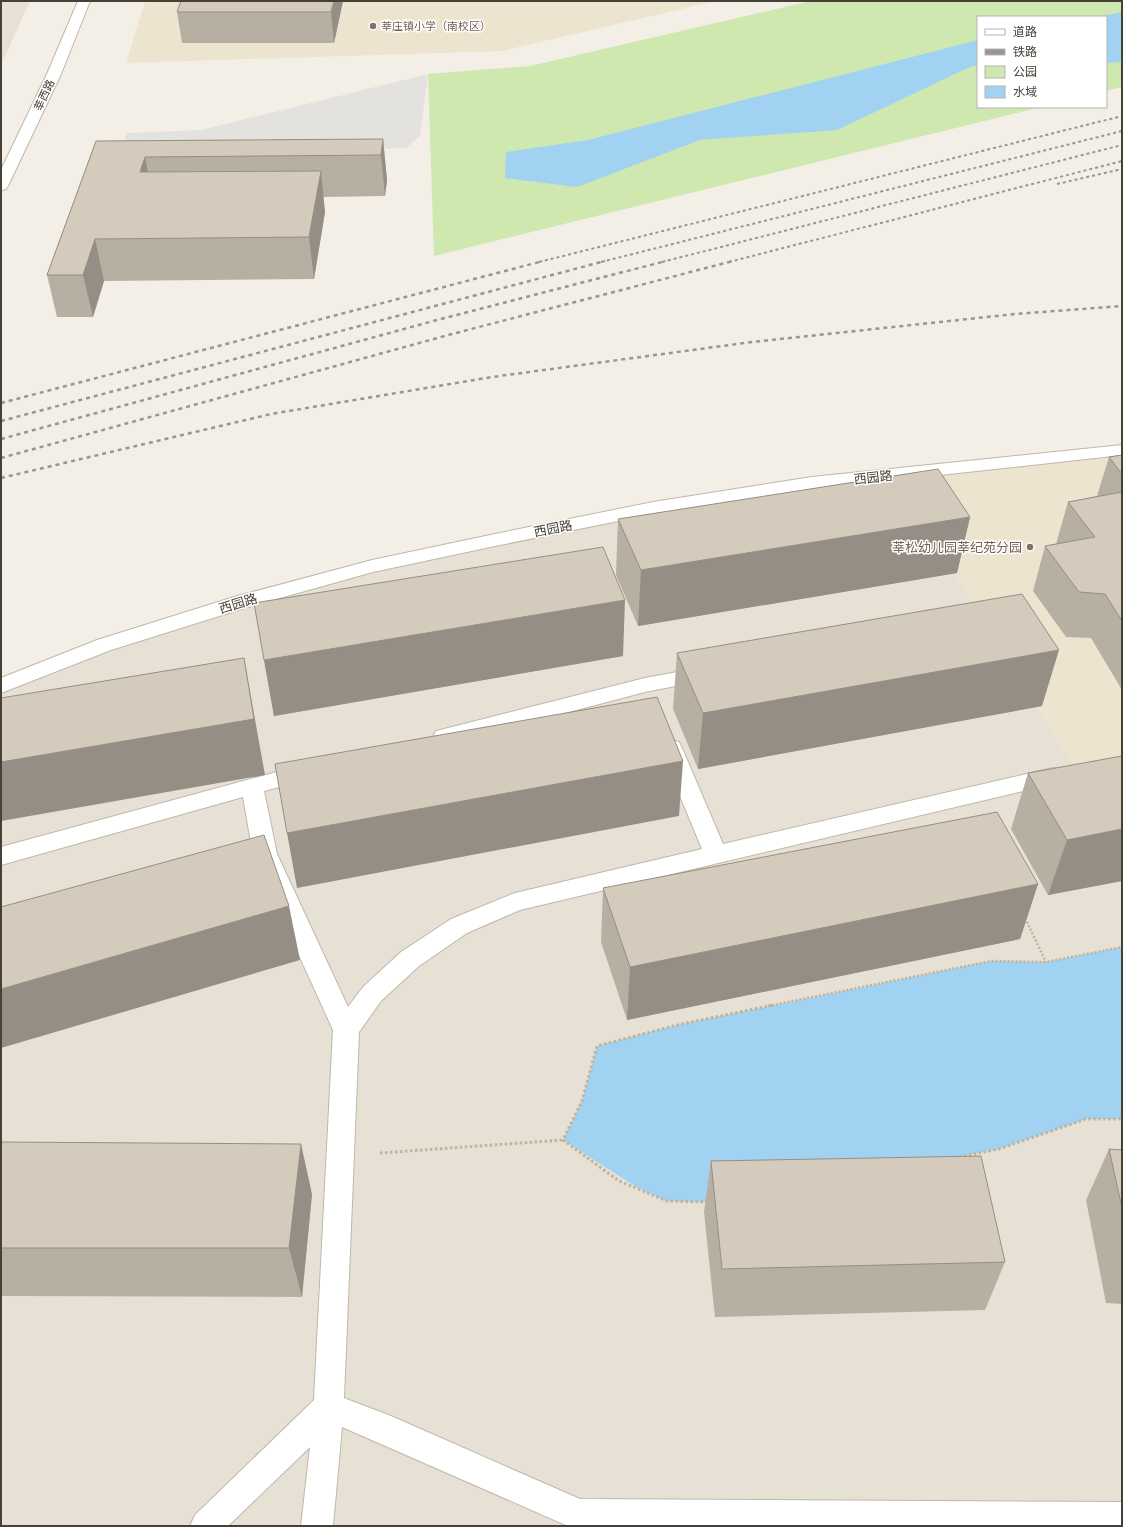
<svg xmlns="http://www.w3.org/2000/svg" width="1123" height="1527" font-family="Manrope,'Noto Sans SC',sans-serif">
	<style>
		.residential { fill: #e7e1d5 }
		.education { fill: #ede4d0 }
		.green { fill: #cfe8af }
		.parking { fill: #e4e2df }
		.water { fill: #a2d2f1 }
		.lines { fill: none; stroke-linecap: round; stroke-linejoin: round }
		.minor-casing { stroke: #bfb7a9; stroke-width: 2 }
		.path-far1 { stroke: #c1b39a; stroke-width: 2.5; stroke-dasharray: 2 2; stroke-linecap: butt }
		.path { stroke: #c1b39a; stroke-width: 3; stroke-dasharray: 2.5 2.5; stroke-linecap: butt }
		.minor { fill: #fff; fill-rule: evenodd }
		.rail-far1 { stroke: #969696; stroke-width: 2; stroke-dasharray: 3 3; stroke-linecap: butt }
		.rail { stroke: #969696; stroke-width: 2.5; stroke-dasharray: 4 4; stroke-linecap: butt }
		.wall { fill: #b7afa2 }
		.shaded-wall { fill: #958e84 }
		.building { fill: #d5cbbc; stroke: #958e84 }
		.education-dot { fill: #8d6e63; stroke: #fff; stroke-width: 1.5 }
		.labels { text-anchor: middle; stroke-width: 3; stroke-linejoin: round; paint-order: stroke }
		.far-education-label { font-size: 11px; fill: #785e54; stroke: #fff; text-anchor: start }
		.far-street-label { font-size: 11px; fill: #464036; stroke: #fff }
		.street-label { font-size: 13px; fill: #464036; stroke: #fff }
		.education-label { font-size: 13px; fill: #785e54; stroke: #fff; text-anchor: end }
	</style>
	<rect width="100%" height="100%" fill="#f3efe7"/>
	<g class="residential">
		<path d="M 1,1 L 30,1 L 1,65 Z"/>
		<path d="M 1122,450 L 1122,1526 L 1,1526 L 1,686 L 241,602 L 653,508 Z"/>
	</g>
	<g class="education">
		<path d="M 145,1 L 716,1 L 502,51 L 126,63 Z"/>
		<path d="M 1122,450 L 1122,760 L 1076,771 L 893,474 Z"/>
	</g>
	<path class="green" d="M 811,1 L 1122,1 L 1122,87 L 1106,91 L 1106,17 L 978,17 L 978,107 L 1041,107 L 434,256 L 428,74 L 530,66 Z"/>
	<path class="parking" d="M 428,74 L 420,136 L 406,148 L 121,159 L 126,133 L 201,130 Z"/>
	<g class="water">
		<path d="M 1122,12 L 1122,62 L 1106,63 L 1106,17 L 1096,17 Z"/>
		<path d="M 978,40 L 978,66 L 972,66 L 837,130 L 700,140 L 577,187 L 505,178 L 506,152 L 588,140 Z"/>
		<path d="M 1122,947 L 1122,1119 L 1086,1119 L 999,1149 L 902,1167 L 736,1203 L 667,1201 L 638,1188 L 563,1140 L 582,1101 L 597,1046 L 677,1025 L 991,961 L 1046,962 Z"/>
	</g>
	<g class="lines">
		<defs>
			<g id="minor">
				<path d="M 78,1 L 90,1 L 61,74 L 8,186 L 6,189 L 1,190 L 1,170 L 47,74 Z"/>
				<path d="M 1122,445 L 1122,455 L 812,489 L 653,514 L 495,546 L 373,572 L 248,607 L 111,650 L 1,693 L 1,678 L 97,640 L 234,597 L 372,560 L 495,534 L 653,502 L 812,477 Z"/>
				<path d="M 704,667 L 711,669 L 714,674 L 711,679 L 645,692 L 444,745 L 436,743 L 433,737 L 436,731 L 444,729 L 645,678 Z"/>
				<path d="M 671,740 L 679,742 L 682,748 L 723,844 L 1053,768 L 1061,770 L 1064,776 L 1061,782 L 1053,784 L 520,910 L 467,933 L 419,966 L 381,1001 L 359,1032 L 344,1398 L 391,1416 L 580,1499 L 1122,1502 L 1122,1526 L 568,1526 L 342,1427 L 333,1526 L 301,1526 L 310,1447 L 228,1526 L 190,1526 L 195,1515 L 314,1400 L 333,1030 L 253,854 L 243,797 L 1,865 L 1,847 L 306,764 L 314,766 L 317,772 L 314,778 L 264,791 L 277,854 L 348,1007 L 363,987 L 401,952 L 451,919 L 515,893 L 702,849 L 660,748 L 663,742 Z"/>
			</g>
		</defs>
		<use href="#minor" class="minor-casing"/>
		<g class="path-far1">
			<path d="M 1025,918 L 1046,962"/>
			<path d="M 768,1006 L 991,961 L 1046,962 L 1122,947"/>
		</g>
		<g class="path">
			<path d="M 380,1153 L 563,1140"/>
			<path d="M 959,1157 L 999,1149 L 1086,1119 L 1122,1119"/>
			<path d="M 708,1202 L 667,1201 L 619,1181 L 563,1140 L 582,1101 L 597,1046 L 677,1025 L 773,1005"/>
		</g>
		<use href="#minor" class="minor"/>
		<g class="rail-far1">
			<path d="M 1057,184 L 1122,169"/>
			<path d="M 539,262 L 1122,116"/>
			<path d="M 601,262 L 1122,131"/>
			<path d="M 662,262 L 1122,145"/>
			<path d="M 729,262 L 1122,161"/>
		</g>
		<g class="rail">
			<path d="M 1,403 L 543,261"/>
			<path d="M 1,421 L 605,261"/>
			<path d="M 1,439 L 437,320 L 666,261"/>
			<path d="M 1,458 L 452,334 L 733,261"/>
			<path d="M 1,478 L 271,414 L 492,377 L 752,342 L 1015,314 L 1122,306"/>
		</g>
	</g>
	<g class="wall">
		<path d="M 343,1 L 334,43 L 182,43 L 177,12 Z"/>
		<path d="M 383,139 L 387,180 L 385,196 L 323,197 L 325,212 L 314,279 L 104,281 L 93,317 L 57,317 L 47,275 L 96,141 Z"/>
		<path d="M 1122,455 L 1122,690 L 1091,638 L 1066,637 L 1033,591 L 1045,546 L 1056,544 L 1068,502 L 1097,496 L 1109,457 Z"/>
		<path d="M 970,517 L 957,573 L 638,626 L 616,575 L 618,519 Z"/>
		<path d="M 254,603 L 623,656 L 274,716 Z"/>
		<path d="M 677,653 L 1042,706 L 698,769 L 673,709 Z"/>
		<path d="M 1122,756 L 1122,881 L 1048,895 L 1011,829 L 1028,773 Z"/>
		<path d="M 1038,884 L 1020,939 L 627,1020 L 601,942 L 603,888 Z"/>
		<path d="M 1,1142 L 312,1194 L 302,1297 L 1,1296 Z"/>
		<path d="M 1109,1149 L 1122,1150 L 1122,1304 L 1106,1303 L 1086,1200 Z"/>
		<path d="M 711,1161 L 1005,1262 L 985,1310 L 715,1317 L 704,1212 Z"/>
	</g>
	<g class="shaded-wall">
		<path d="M 334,1 L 343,1 L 334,43 L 331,12 Z"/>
		<path d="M 383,139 L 387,180 L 385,196 L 381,155 Z"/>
		<path d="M 145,157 L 153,198 L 140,172 Z"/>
		<path d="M 321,171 L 325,212 L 314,279 L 309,237 Z"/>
		<path d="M 95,239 L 104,281 L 93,317 L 83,275 Z"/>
		<path d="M 970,517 L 957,573 L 638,626 L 641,570 Z"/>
		<path d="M 625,600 L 623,656 L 274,716 L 264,660 Z"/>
		<path d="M 1059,650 L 1042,706 L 698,769 L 703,713 Z"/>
		<path d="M 244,658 L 254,714 L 265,775 L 1,821 L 1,762 Z"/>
		<path d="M 683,761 L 679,816 L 297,888 L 287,833 Z"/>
		<path d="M 1122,829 L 1122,881 L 1048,895 L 1067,840 Z"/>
		<path d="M 1038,884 L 1020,939 L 627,1020 L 630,967 Z"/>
		<path d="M 289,906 L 300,960 L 1,1048 L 1,989 Z"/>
		<path d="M 301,1144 L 312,1194 L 302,1297 L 289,1248 Z"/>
	</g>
	<g class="building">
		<path d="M 181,1 L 334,1 L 331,12 L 177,12 Z"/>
		<path d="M 383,139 L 381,155 L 145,157 L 140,172 L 321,171 L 309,237 L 95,239 L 83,275 L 47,275 L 96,141 Z"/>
		<path d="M 1122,455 L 1122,474 L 1109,457 Z"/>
		<path d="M 938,469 L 970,517 L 641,570 L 618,519 Z"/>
		<path d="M 1122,492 L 1122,621 L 1105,594 L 1079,592 L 1045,546 L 1095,537 L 1068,502 Z"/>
		<path d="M 603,547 L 625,600 L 264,660 L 254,603 Z"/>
		<path d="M 1022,594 L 1059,650 L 703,713 L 677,653 Z"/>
		<path d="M 244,658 L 254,719 L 1,762 L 1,698 Z"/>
		<path d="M 657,697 L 683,761 L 287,833 L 275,764 Z"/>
		<path d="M 1122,756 L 1122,829 L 1067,840 L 1028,773 Z"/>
		<path d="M 997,812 L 1038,884 L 630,967 L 603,888 Z"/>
		<path d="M 264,835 L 289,906 L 1,989 L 1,907 Z"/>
		<path d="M 1,1142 L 301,1144 L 289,1248 L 1,1248 Z"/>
		<path d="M 1109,1149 L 1122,1150 L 1122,1208 Z"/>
		<path d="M 981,1156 L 1005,1262 L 722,1269 L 711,1161 Z"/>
	</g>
	<g class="education-dot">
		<circle cx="373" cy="26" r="4"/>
		<circle cx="1030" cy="547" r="4"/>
	</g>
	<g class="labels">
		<g class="far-education-label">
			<text x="381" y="30">莘庄镇小学（南校区）</text>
		</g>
		<g class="far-street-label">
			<text transform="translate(44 95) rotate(-65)" y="4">莘西路</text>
		</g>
		<g class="street-label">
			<text transform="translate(873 477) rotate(-6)" y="5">西园路</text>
			<text transform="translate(553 528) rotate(-11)" y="5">西园路</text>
			<text transform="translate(238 603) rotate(-17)" y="5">西园路</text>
		</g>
		<g class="education-label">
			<text x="1022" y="552">莘松幼儿园莘纪苑分园</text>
		</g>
	</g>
	<rect width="1123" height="1527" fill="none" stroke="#464036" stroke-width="4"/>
	<rect x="977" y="16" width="130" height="92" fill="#ffffff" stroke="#b5b3af"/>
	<rect x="985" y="29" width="20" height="6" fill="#ffffff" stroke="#b5b3af"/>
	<text x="1013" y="36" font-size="12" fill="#464036">道路</text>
	<rect x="985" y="49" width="20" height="6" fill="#969696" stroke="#b5b3af"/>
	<text x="1013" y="56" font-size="12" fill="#464036">铁路</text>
	<rect x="985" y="66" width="20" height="12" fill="#cfe8af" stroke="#b5b3af"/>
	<text x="1013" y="76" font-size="12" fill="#464036">公园</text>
	<rect x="985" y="86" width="20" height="12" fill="#a2d2f1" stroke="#b5b3af"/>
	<text x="1013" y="96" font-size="12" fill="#464036">水域</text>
</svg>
